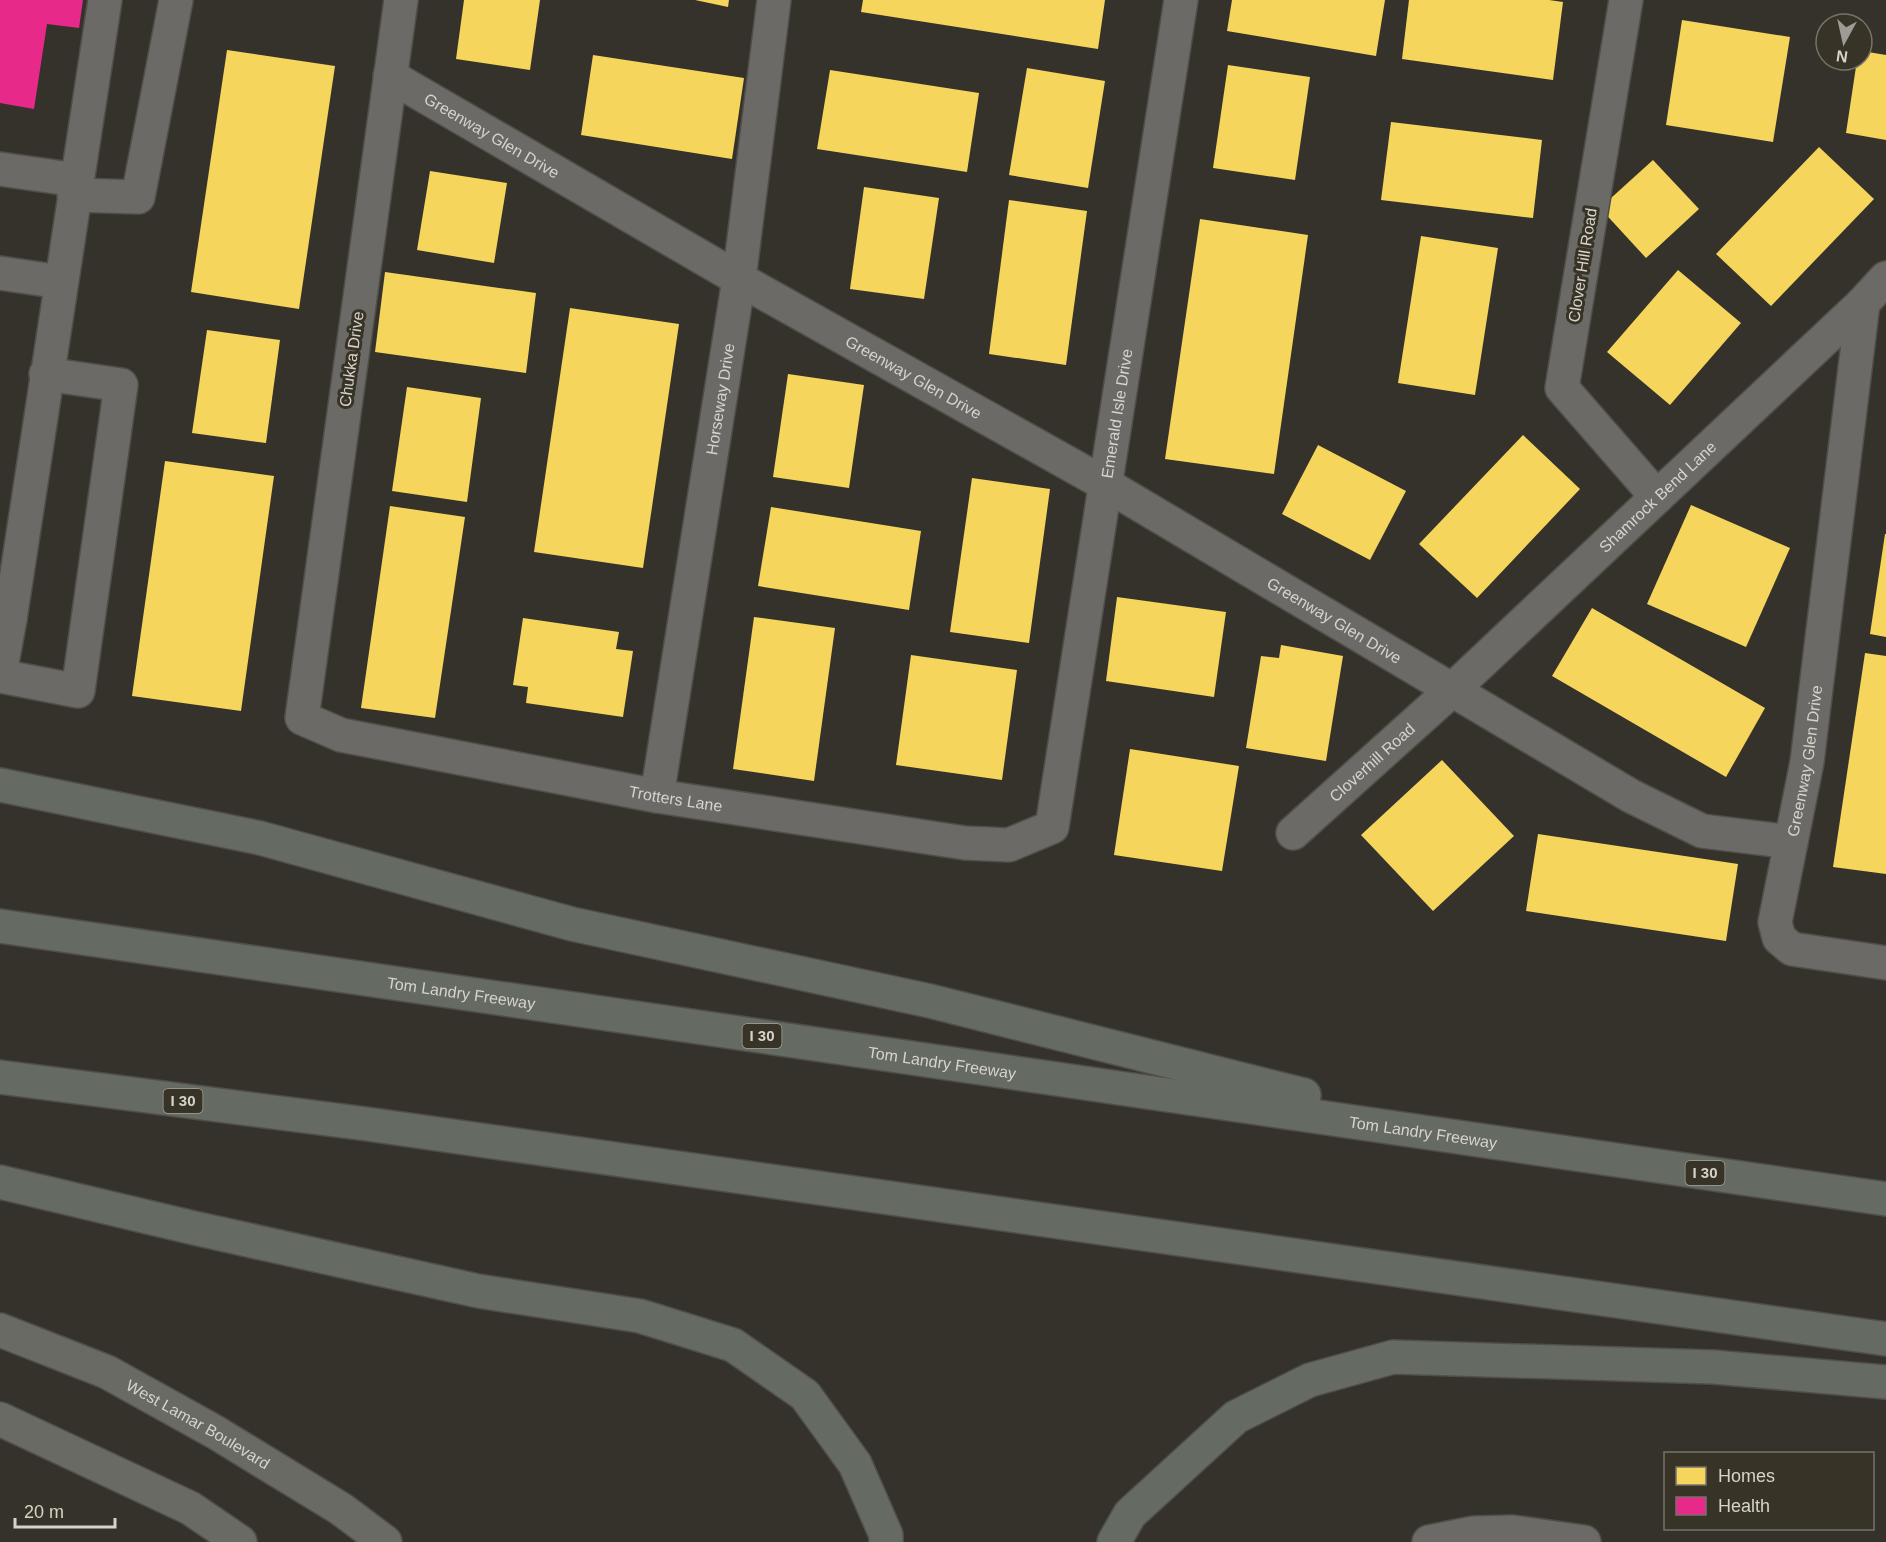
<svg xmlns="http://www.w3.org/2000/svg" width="1886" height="1542" font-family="Helvetica,sans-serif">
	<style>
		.homes { fill: #f6d55c }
		.health { fill: #e7298a }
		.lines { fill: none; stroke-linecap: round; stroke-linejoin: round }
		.minor-casing { stroke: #504e48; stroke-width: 36 }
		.major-casing { stroke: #504e48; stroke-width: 36 }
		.highway-casing { stroke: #504e48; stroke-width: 36 }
		.minor { stroke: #6c6a66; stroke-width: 33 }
		.major { stroke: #686a63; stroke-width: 33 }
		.highway { stroke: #656a62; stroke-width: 33 }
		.labels { text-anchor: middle; stroke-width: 6; stroke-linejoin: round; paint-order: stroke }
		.shield { fill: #383327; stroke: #a7a39a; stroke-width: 1.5 }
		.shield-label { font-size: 15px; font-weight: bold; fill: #d6d3cb }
		.street-label { font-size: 16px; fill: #d6d3cb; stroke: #383327 }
	</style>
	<rect width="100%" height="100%" fill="#34322b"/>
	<g class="homes">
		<path d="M 464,0 L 540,0 L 530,70 L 456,59 Z"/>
		<path d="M 695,0 L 729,0 L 728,7 Z"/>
		<path d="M 863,0 L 1105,0 L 1098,49 L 861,12 Z"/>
		<path d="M 1232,0 L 1385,0 L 1376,56 L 1227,31 Z"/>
		<path d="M 1409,0 L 1549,0 L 1563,2 L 1553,80 L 1402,59 Z"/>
		<path d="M 1682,20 L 1790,37 L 1773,142 L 1666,125 Z"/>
		<path d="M 227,50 L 335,66 L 299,309 L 191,292 Z"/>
		<path d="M 1862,51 L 1886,55 L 1886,140 L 1846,133 L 1857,60 L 1862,60 Z"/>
		<path d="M 593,55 L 744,78 L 732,159 L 581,135 Z"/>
		<path d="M 1228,65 L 1310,77 L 1295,180 L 1213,168 Z"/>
		<path d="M 1027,68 L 1105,81 L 1088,188 L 1009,175 Z"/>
		<path d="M 830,70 L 979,93 L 967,172 L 817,149 Z"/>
		<path d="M 1391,122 L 1542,140 L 1533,218 L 1381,200 Z"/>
		<path d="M 1819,147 L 1874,199 L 1771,306 L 1716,254 Z"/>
		<path d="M 1653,160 L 1699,209 L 1646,258 L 1600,208 Z"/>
		<path d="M 430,171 L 507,183 L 494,263 L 417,250 Z"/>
		<path d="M 864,187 L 939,198 L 924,299 L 850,289 Z"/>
		<path d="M 1009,200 L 1087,211 L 1066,365 L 989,354 Z"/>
		<path d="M 1200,219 L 1308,235 L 1274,474 L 1165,459 Z"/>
		<path d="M 1421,236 L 1498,248 L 1475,395 L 1398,383 Z"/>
		<path d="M 1678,270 L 1741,323 L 1670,405 L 1607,352 Z"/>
		<path d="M 385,272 L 536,293 L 526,373 L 375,352 Z"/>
		<path d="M 570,308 L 679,324 L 643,568 L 534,552 Z"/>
		<path d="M 207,330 L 280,340 L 266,443 L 192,433 Z"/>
		<path d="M 788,374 L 864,385 L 849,488 L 773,477 Z"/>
		<path d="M 407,387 L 481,398 L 467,502 L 392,491 Z"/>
		<path d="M 1523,435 L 1580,489 L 1477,598 L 1419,544 Z"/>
		<path d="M 1318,445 L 1406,491 L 1370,560 L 1282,514 Z"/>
		<path d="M 165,461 L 274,476 L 241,711 L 132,696 Z"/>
		<path d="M 972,478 L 1050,489 L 1029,643 L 950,632 Z"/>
		<path d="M 1691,505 L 1790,548 L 1746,647 L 1647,604 Z"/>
		<path d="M 390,506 L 465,517 L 435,718 L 361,708 Z"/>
		<path d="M 771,507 L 921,531 L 909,610 L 758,586 Z"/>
		<path d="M 1885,534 L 1886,534 L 1886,637 L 1870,634 Z"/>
		<path d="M 1117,597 L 1226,612 L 1214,697 L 1106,681 Z"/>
		<path d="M 1592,608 L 1765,708 L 1726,777 L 1552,676 Z"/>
		<path d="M 754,617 L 835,628 L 814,781 L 733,769 Z"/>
		<path d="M 523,618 L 619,632 L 616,649 L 633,651 L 623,717 L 526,703 L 528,687 L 513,685 Z"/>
		<path d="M 1281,645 L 1343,656 L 1326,761 L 1246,748 L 1261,656 L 1279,658 Z"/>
		<path d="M 1865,653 L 1886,656 L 1886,874 L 1833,867 Z"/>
		<path d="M 911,655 L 1017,670 L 1002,780 L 896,765 Z"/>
		<path d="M 1130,749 L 1239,766 L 1222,871 L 1114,855 Z"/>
		<path d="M 1442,760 L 1514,836 L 1433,911 L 1361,835 Z"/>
		<path d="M 1538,834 L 1738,864 L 1726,941 L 1526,911 Z"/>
	</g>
	<path class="health" d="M 0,0 L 83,0 L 79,28 L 47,24 L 34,109 L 0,103 Z"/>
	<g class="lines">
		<defs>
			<g id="minor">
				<path id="s1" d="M 401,0 L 302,718 L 341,735 L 657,796 L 965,843 L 1009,845 L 1052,827 L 1181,0"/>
				<path d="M 1626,0 L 1562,388 L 1657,497"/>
				<path id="s2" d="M 390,76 L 739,279 L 1105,484 L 1631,796 L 1702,831 L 1791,842 L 1807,762 L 1863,303 L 1886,278"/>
				<path d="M 0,169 L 77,180"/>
				<path d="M 74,195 L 138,197 L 176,0"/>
				<path d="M 0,273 L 61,282"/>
				<path d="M 0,617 L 10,619 L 105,0"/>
				<path d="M 0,674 L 10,619"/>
				<path d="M 0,676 L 78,691 L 121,385 L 46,374"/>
				<path id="s3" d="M 657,796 L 739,279 L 774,0"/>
				<path id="s4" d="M 1293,833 L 1452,690 L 1863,303"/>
				<path d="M 1791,842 L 1775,922 L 1779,938 L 1792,949 L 1886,963"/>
				<path d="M 1429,1542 L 1474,1533 L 1513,1532 L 1584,1542"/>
			</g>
			<g id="major">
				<path id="s5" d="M 0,1330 L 107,1372 L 215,1432 L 341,1509 L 385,1542"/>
				<path d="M 0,1419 L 190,1508 L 240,1542"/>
			</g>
			<g id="highway">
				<path d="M 0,785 L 260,838 L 572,924 L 930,1001 L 1304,1095"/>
				<path id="s6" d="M 0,926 L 1886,1199"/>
				<path d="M 0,1077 L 367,1124 L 1886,1339"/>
				<path d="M 0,1182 L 194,1228 L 478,1291 L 640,1316 L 733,1345 L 805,1395 L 855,1464 L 886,1535 L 886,1542"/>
				<path d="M 1114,1542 L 1130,1514 L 1236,1417 L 1310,1380 L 1393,1357 L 1713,1367 L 1886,1382"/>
			</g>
		</defs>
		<use href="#minor" class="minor-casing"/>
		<use href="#major" class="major-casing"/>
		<use href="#highway" class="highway-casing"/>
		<use href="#minor" class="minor"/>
		<use href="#major" class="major"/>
		<use href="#highway" class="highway"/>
	</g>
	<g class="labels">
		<g class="shield">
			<rect x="742.5" y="1024" width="39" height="24" rx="4.5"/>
			<rect x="163.5" y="1089" width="39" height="24" rx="4.5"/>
			<rect x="1685.5" y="1161" width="39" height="24" rx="4.5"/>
		</g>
		<g class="shield-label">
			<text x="762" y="1041">I 30</text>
			<text x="183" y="1106">I 30</text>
			<text x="1705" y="1178">I 30</text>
		</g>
		<g class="street-label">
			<text dy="6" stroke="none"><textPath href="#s2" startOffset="118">Greenway Glen Drive</textPath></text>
			<text transform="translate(1582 265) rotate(-81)" y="6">Clover Hill Road</text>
			<text transform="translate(351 359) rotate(-82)" y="6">Chukka Drive</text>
			<text dy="6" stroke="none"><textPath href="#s2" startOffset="604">Greenway Glen Drive</textPath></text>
			<text dy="6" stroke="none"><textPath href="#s3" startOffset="402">Horseway Drive</textPath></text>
			<text dy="6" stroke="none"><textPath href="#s1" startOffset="1910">Emerald Isle Drive</textPath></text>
			<text dy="6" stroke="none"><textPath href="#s4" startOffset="496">Shamrock Bend Lane</textPath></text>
			<text dy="6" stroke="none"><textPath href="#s2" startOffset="1090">Greenway Glen Drive</textPath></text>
			<text dy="6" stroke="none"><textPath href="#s2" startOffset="1686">Greenway Glen Drive</textPath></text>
			<text dy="6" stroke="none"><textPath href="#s4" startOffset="106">Cloverhill Road</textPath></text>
			<text dy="6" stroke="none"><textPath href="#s1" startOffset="1108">Trotters Lane</textPath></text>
			<text dy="6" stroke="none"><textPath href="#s6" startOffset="466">Tom Landry Freeway</textPath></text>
			<text dy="6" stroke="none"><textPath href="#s6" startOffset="952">Tom Landry Freeway</textPath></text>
			<text dy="6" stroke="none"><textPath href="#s6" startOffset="1438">Tom Landry Freeway</textPath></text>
			<text dy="6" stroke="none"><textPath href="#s5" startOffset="220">West Lamar Boulevard</textPath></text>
		</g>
	</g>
	<rect x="1664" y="1452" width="210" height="78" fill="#383327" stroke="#777369" stroke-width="1.5"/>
	<rect x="1676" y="1467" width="30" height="18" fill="#f6d55c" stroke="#777369" stroke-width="1.5"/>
	<text x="1718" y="1482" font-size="18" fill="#d6d3cb">Homes</text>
	<rect x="1676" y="1497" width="30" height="18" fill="#e7298a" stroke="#777369" stroke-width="1.5"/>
	<text x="1718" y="1512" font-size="18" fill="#d6d3cb">Health</text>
	<g transform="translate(1844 42) rotate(188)"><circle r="28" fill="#383327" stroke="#777369" stroke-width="1.5"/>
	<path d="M0-4.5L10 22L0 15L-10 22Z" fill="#9d9b93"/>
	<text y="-9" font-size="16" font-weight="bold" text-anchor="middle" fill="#d6d3cb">N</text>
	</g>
	<path d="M15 1518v9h100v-9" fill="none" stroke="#d6d3cb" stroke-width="3"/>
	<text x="24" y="1518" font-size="18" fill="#d6d3cb" stroke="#383327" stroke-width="4.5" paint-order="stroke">20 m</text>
</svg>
